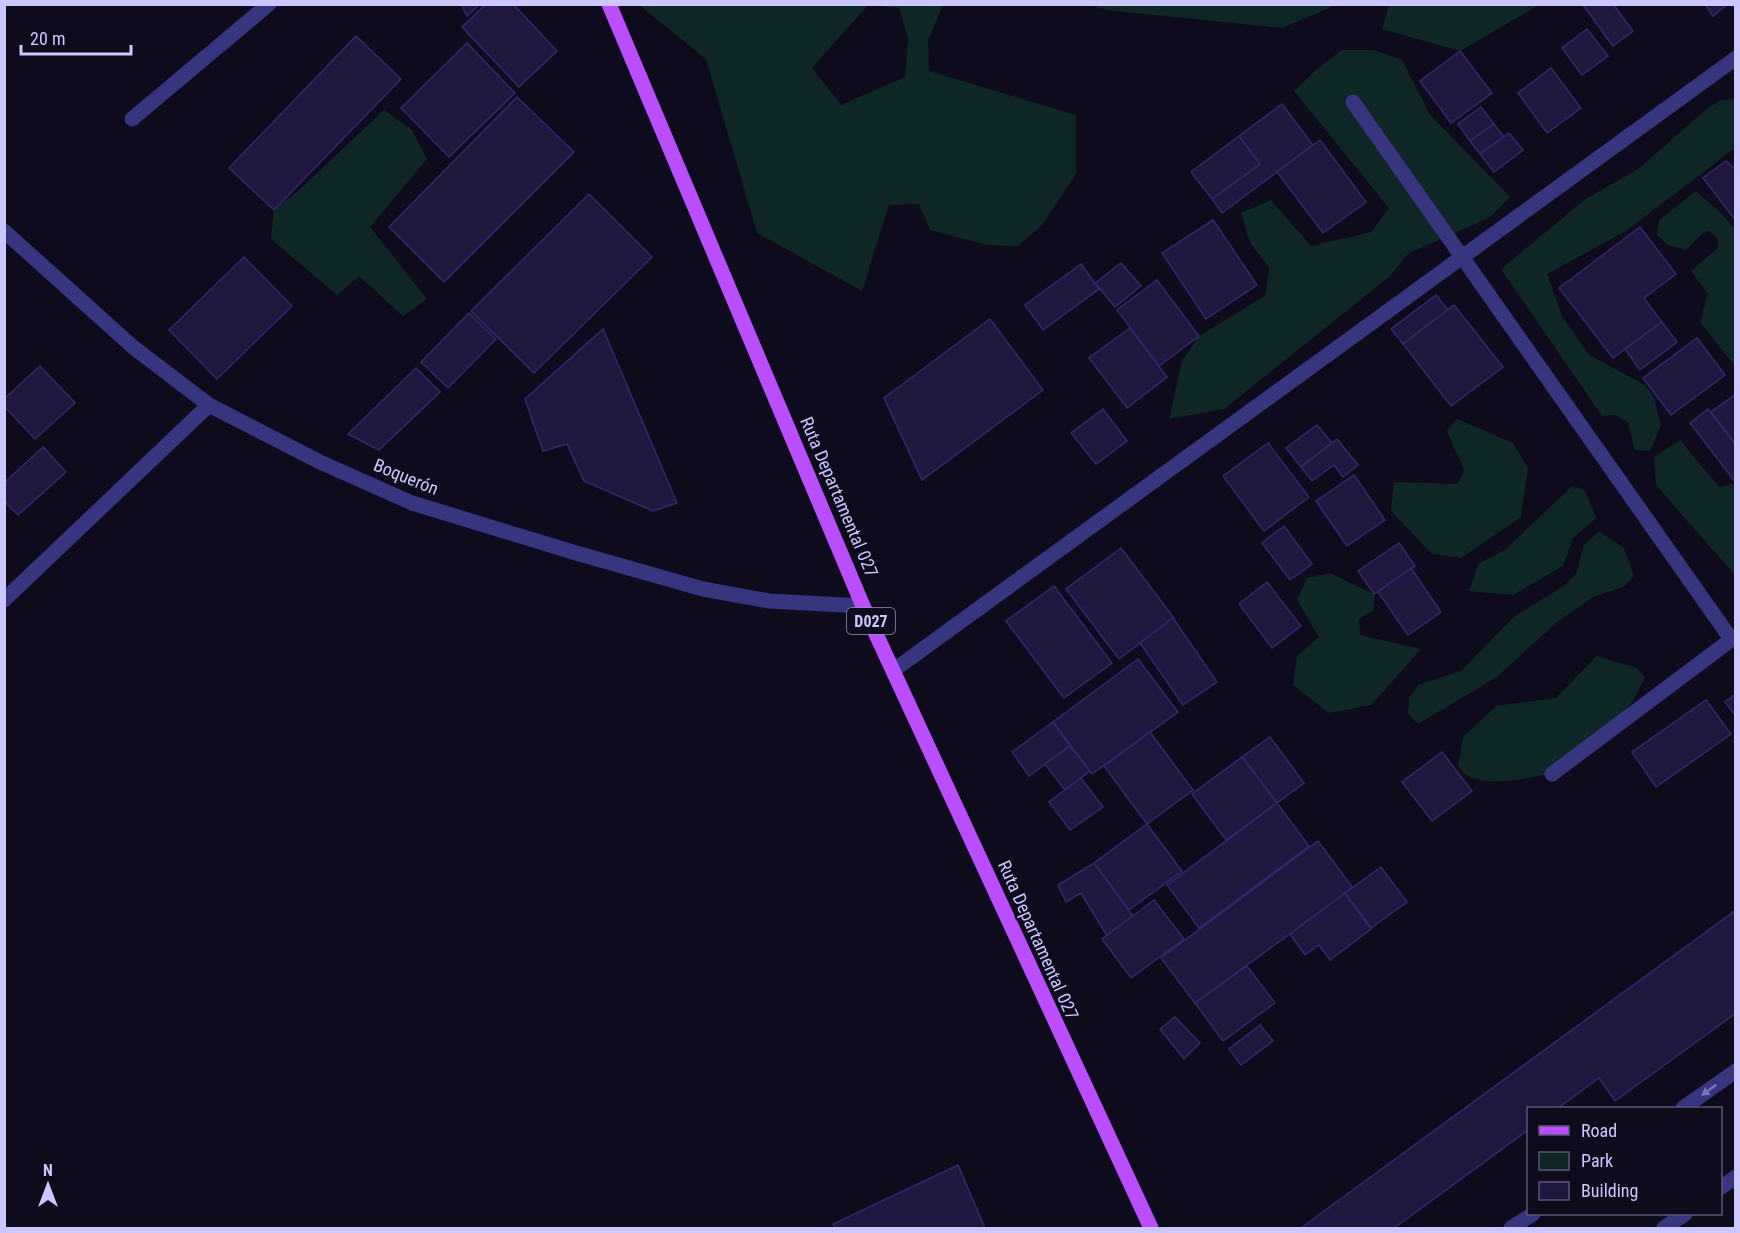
<svg xmlns="http://www.w3.org/2000/svg" width="1740" height="1233" font-family="'Roboto Condensed',sans-serif">
	<style>
		.green { fill: #0e2726 }
		.building { fill: #1e173e; stroke: #34286b; stroke-width: 1.5 }
		.lines { fill: none; stroke-linecap: round; stroke-linejoin: round }
		.minor { stroke: #36357d; stroke-width: 15 }
		.major { stroke: #ba4eff; stroke-width: 15 }
		.oneway { fill: #7a77b8 }
		.labels { text-anchor: middle; stroke-width: 5; stroke-linejoin: round; paint-order: stroke }
		.shield { fill: #0e0b1d; stroke: #938fbb; stroke-width: 1.5 }
		.shield-label { font-size: 16px; font-weight: bold; fill: #ccc7ff }
		.street-label { font-size: 18px; fill: #ccc7ff; stroke: #0e0b1d }
	</style>
	<rect width="100%" height="100%" fill="#0e0b1d"/>
	<g class="green">
		<path d="M 639,5 L 868,5 L 812,68 L 841,105 L 905,77 L 908,38 L 899,8 L 871,5 L 943,5 L 928,41 L 929,71 L 1076,115 L 1076,174 L 1042,225 L 1018,246 L 987,245 L 930,230 L 919,204 L 889,205 L 862,291 L 757,233 L 706,59 Z"/>
		<path d="M 1088,5 L 1335,4 L 1336,5 L 1282,28 L 1107,10 Z"/>
		<path d="M 1389,5 L 1389,4 L 1539,5 L 1460,51 L 1382,29 Z"/>
		<path d="M 1342,50 L 1374,50 L 1402,60 L 1430,115 L 1510,197 L 1489,218 L 1409,253 L 1389,277 L 1224,409 L 1169,419 L 1182,361 L 1199,336 L 1266,295 L 1269,267 L 1250,243 L 1241,213 L 1271,200 L 1311,246 L 1371,232 L 1389,208 L 1294,91 L 1317,69 Z"/>
		<path d="M 1735,99 L 1735,148 L 1626,231 L 1547,274 L 1562,316 L 1589,355 L 1643,384 L 1653,395 L 1661,425 L 1650,451 L 1635,450 L 1628,422 L 1615,415 L 1602,416 L 1501,269 L 1584,200 L 1638,169 L 1708,108 L 1721,100 Z"/>
		<path d="M 384,110 L 412,130 L 427,159 L 370,227 L 427,299 L 403,316 L 359,276 L 337,295 L 271,239 L 274,210 L 297,192 Z"/>
		<path d="M 1696,191 L 1722,214 L 1735,229 L 1735,366 L 1700,322 L 1708,294 L 1691,271 L 1718,248 L 1718,239 L 1710,231 L 1703,233 L 1686,250 L 1668,245 L 1657,235 L 1659,220 Z"/>
		<path d="M 1457,419 L 1513,443 L 1528,468 L 1521,517 L 1461,558 L 1432,554 L 1391,511 L 1394,482 L 1458,484 L 1464,470 L 1447,431 Z"/>
		<path d="M 1680,440 L 1719,487 L 1735,483 L 1735,575 L 1656,485 L 1654,457 Z"/>
		<path d="M 1572,486 L 1585,490 L 1596,518 L 1573,538 L 1563,566 L 1513,595 L 1469,591 L 1478,564 L 1505,550 Z"/>
		<path d="M 1599,531 L 1624,548 L 1634,576 L 1623,587 L 1593,597 L 1556,623 L 1497,677 L 1418,724 L 1408,713 L 1409,698 L 1418,685 L 1461,671 L 1515,616 L 1565,585 L 1576,574 L 1584,545 Z"/>
		<path d="M 1330,573 L 1374,594 L 1374,610 L 1359,619 L 1360,635 L 1421,649 L 1371,705 L 1329,713 L 1293,685 L 1297,656 L 1319,637 L 1297,600 L 1307,578 Z"/>
		<path d="M 1597,656 L 1637,668 L 1645,678 L 1631,704 L 1566,768 C 1544,777 1489,788 1468,776 C 1464,774 1461,769 1458,766 L 1463,737 L 1496,706 L 1556,698 Z"/>
	</g>
	<g class="building">
		<path d="M 461,4 L 480,4 L 467,16 Z"/>
		<path d="M 486,4 L 513,4 L 557,51 L 519,87 L 462,27 Z"/>
		<path d="M 1585,4 L 1613,4 L 1633,31 L 1613,46 L 1583,5 Z"/>
		<path d="M 1705,4 L 1728,4 L 1713,16 Z"/>
		<path d="M 1587,29 L 1608,56 L 1582,75 L 1562,48 Z"/>
		<path d="M 356,36 L 401,79 L 274,210 L 229,168 Z"/>
		<path d="M 467,43 L 515,93 L 449,157 L 401,108 Z"/>
		<path d="M 1460,51 L 1492,93 L 1451,123 L 1420,81 Z"/>
		<path d="M 1551,68 L 1581,108 L 1547,133 L 1518,93 Z"/>
		<path d="M 517,97 L 574,152 L 444,282 L 389,227 Z"/>
		<path d="M 1282,104 L 1313,145 L 1222,213 L 1212,199 L 1260,164 L 1239,136 Z"/>
		<path d="M 1481,107 L 1494,124 L 1470,141 L 1458,124 Z"/>
		<path d="M 1494,124 L 1504,137 L 1480,154 L 1470,141 Z"/>
		<path d="M 1509,133 L 1523,150 L 1494,172 L 1480,154 Z"/>
		<path d="M 1239,136 L 1260,164 L 1212,199 L 1191,172 Z"/>
		<path d="M 1320,140 L 1366,202 L 1323,233 L 1277,172 Z"/>
		<path d="M 1726,161 L 1736,170 L 1736,221 L 1703,178 Z"/>
		<path d="M 589,194 L 652,257 L 534,373 L 471,311 Z"/>
		<path d="M 1213,220 L 1257,285 L 1206,319 L 1162,253 Z"/>
		<path d="M 1640,227 L 1676,274 L 1644,298 L 1662,322 L 1613,358 L 1559,288 Z"/>
		<path d="M 244,257 L 292,306 L 217,379 L 169,330 Z"/>
		<path d="M 1121,263 L 1141,286 L 1115,307 L 1095,283 Z"/>
		<path d="M 1081,264 L 1099,289 L 1043,330 L 1025,305 Z"/>
		<path d="M 1157,280 L 1199,336 L 1159,366 L 1117,310 Z"/>
		<path d="M 1436,295 L 1448,310 L 1403,344 L 1391,329 Z"/>
		<path d="M 1454,305 L 1503,367 L 1451,406 L 1403,344 Z"/>
		<path d="M 469,313 L 496,339 L 448,388 L 421,362 Z"/>
		<path d="M 990,319 L 1043,390 L 922,480 L 884,398 Z"/>
		<path d="M 1662,322 L 1677,342 L 1640,370 L 1625,349 Z"/>
		<path d="M 1130,328 L 1167,377 L 1127,408 L 1089,358 Z"/>
		<path d="M 603,329 L 677,503 L 653,511 L 584,481 L 567,444 L 543,451 L 525,399 Z"/>
		<path d="M 1697,338 L 1725,375 L 1671,415 L 1643,378 Z"/>
		<path d="M 40,366 L 75,403 L 35,439 L 4,406 L 4,399 Z"/>
		<path d="M 416,368 L 440,392 L 379,450 L 348,434 Z"/>
		<path d="M 1736,394 L 1736,445 L 1711,412 Z"/>
		<path d="M 1103,409 L 1127,441 L 1096,464 L 1071,433 Z"/>
		<path d="M 1708,409 L 1736,445 L 1736,483 L 1690,423 Z"/>
		<path d="M 1317,425 L 1332,443 L 1301,467 L 1286,448 Z"/>
		<path d="M 1337,439 L 1358,465 L 1343,477 L 1334,465 L 1312,481 L 1301,467 Z"/>
		<path d="M 1268,443 L 1309,497 L 1264,531 L 1223,476 Z"/>
		<path d="M 43,447 L 66,472 L 18,515 L 4,501 L 4,483 Z"/>
		<path d="M 1354,475 L 1385,520 L 1347,546 L 1316,501 Z"/>
		<path d="M 1284,526 L 1312,564 L 1290,580 L 1262,543 Z"/>
		<path d="M 1399,543 L 1415,566 L 1374,594 L 1358,571 Z"/>
		<path d="M 1121,548 L 1174,618 L 1119,659 L 1066,589 Z"/>
		<path d="M 1411,568 L 1441,612 L 1408,635 L 1378,592 Z"/>
		<path d="M 1267,582 L 1301,626 L 1272,648 L 1239,604 Z"/>
		<path d="M 1054,586 L 1112,663 L 1064,698 L 1006,621 Z"/>
		<path d="M 1173,618 L 1217,682 L 1183,705 L 1140,643 Z"/>
		<path d="M 1138,659 L 1178,712 L 1092,774 L 1053,722 Z"/>
		<path d="M 1736,694 L 1736,716 L 1725,702 Z"/>
		<path d="M 1706,700 L 1731,734 L 1656,787 L 1632,752 Z"/>
		<path d="M 1053,722 L 1070,746 L 1029,776 L 1012,752 Z"/>
		<path d="M 1150,732 L 1193,790 L 1147,824 L 1104,766 Z"/>
		<path d="M 1270,737 L 1304,783 L 1277,803 L 1242,757 Z"/>
		<path d="M 1070,746 L 1090,771 L 1065,790 L 1045,764 Z"/>
		<path d="M 1442,752 L 1472,791 L 1432,821 L 1402,782 Z"/>
		<path d="M 1242,757 L 1277,803 L 1226,840 L 1192,794 Z"/>
		<path d="M 1081,778 L 1103,807 L 1070,830 L 1049,802 Z"/>
		<path d="M 1277,803 L 1309,846 L 1199,928 L 1167,885 Z"/>
		<path d="M 1147,824 L 1182,871 L 1129,910 L 1094,863 Z"/>
		<path d="M 1318,841 L 1353,888 L 1195,1003 L 1161,958 Z"/>
		<path d="M 1094,863 L 1133,916 L 1107,936 L 1081,893 L 1066,902 L 1058,885 Z"/>
		<path d="M 1381,867 L 1407,902 L 1371,928 L 1345,893 Z"/>
		<path d="M 1345,893 L 1371,929 L 1330,960 L 1319,945 L 1305,955 L 1290,934 Z"/>
		<path d="M 1154,900 L 1184,939 L 1131,978 L 1102,939 Z"/>
		<path d="M 1736,910 L 1736,1013 L 1615,1101 L 1599,1078 L 1558,1108 L 1528,1108 L 1528,1130 L 1394,1228 L 1301,1228 Z"/>
		<path d="M 1247,966 L 1275,1003 L 1223,1041 L 1195,1003 Z"/>
		<path d="M 1175,1017 L 1200,1043 L 1184,1059 L 1160,1029 Z"/>
		<path d="M 1260,1025 L 1273,1041 L 1241,1065 L 1229,1049 Z"/>
		<path d="M 958,1165 L 985,1228 L 835,1228 L 833,1224 Z"/>
	</g>
	<g class="lines">
		<g class="minor">
			<path d="M 1353,102 L 1731,639"/>
			<path d="M 132,119 L 269,4"/>
			<path d="M 4,231 L 133,347 L 209,405 L 320,462 L 412,503 L 576,553 L 703,589 L 769,601 L 863,606"/>
			<path d="M 4,600 L 209,405"/>
			<path d="M 894,670 L 1736,58"/>
			<path d="M 1552,774 L 1736,636"/>
			<path d="M 1683,1108 L 1736,1071"/>
			<path d="M 1720,1188 L 1736,1177"/>
			<path d="M 1511,1228 L 1533,1214"/>
			<path d="M 1664,1228 L 1685,1214"/>
		</g>
		<path class="major" d="M 609,4 L 863,606 L 1151,1228"/>
	</g>
	<defs><path id="oneway-solid" d="M-6-.8H1V-3.2L6.5 0L1 3.2V.8H-6Z" transform="scale(1.5)"/></defs>
	<use class="oneway" href="#oneway-solid" transform="translate(1709 1090) rotate(144)"/>
	<g class="labels">
		<rect class="shield" x="847" y="608" width="48" height="26" rx="4.5"/>
		<g class="shield-label">
			<text x="871" y="627">D027</text>
		</g>
		<g class="street-label">
			<text transform="translate(406 477) rotate(22)" y="6">Boquerón</text>
			<text transform="translate(839 497) rotate(67)" y="6">Ruta Departamental 027</text>
			<text transform="translate(1038 940) rotate(66)" y="6">Ruta Departamental 027</text>
		</g>
	</g>
	<rect width="1740" height="1233" fill="none" stroke="#ccc7ff" stroke-width="12"/>
	<rect x="1527" y="1107" width="195" height="108" fill="#0e0b1d" stroke="#5a5677" stroke-width="1.5"/>
	<rect x="1539" y="1126" width="30" height="9" fill="#ba4eff" stroke="#5a5677" stroke-width="1.5"/>
	<text x="1581" y="1137" font-size="18" fill="#ccc7ff">Road</text>
	<rect x="1539" y="1152" width="30" height="18" fill="#0e2726" stroke="#5a5677" stroke-width="1.5"/>
	<text x="1581" y="1167" font-size="18" fill="#ccc7ff">Park</text>
	<rect x="1539" y="1182" width="30" height="18" fill="#1e173e" stroke="#5a5677" stroke-width="1.5"/>
	<text x="1581" y="1197" font-size="18" fill="#ccc7ff">Building</text>
	<g transform="translate(48 1185)" stroke="#0e0b1d" stroke-width="4.5" paint-order="stroke">
	<path d="M0-4.5L10 22L0 15L-10 22Z" fill="#ccc7ff"/>
	<text y="-9" font-size="16" font-weight="bold" text-anchor="middle" fill="#ccc7ff">N</text>
	</g>
	<path d="M21 45v9h110v-9" fill="none" stroke="#ccc7ff" stroke-width="3"/>
	<text x="30" y="45" font-size="18" fill="#ccc7ff" stroke="#0e0b1d" stroke-width="4.5" paint-order="stroke">20 m</text>
</svg>
